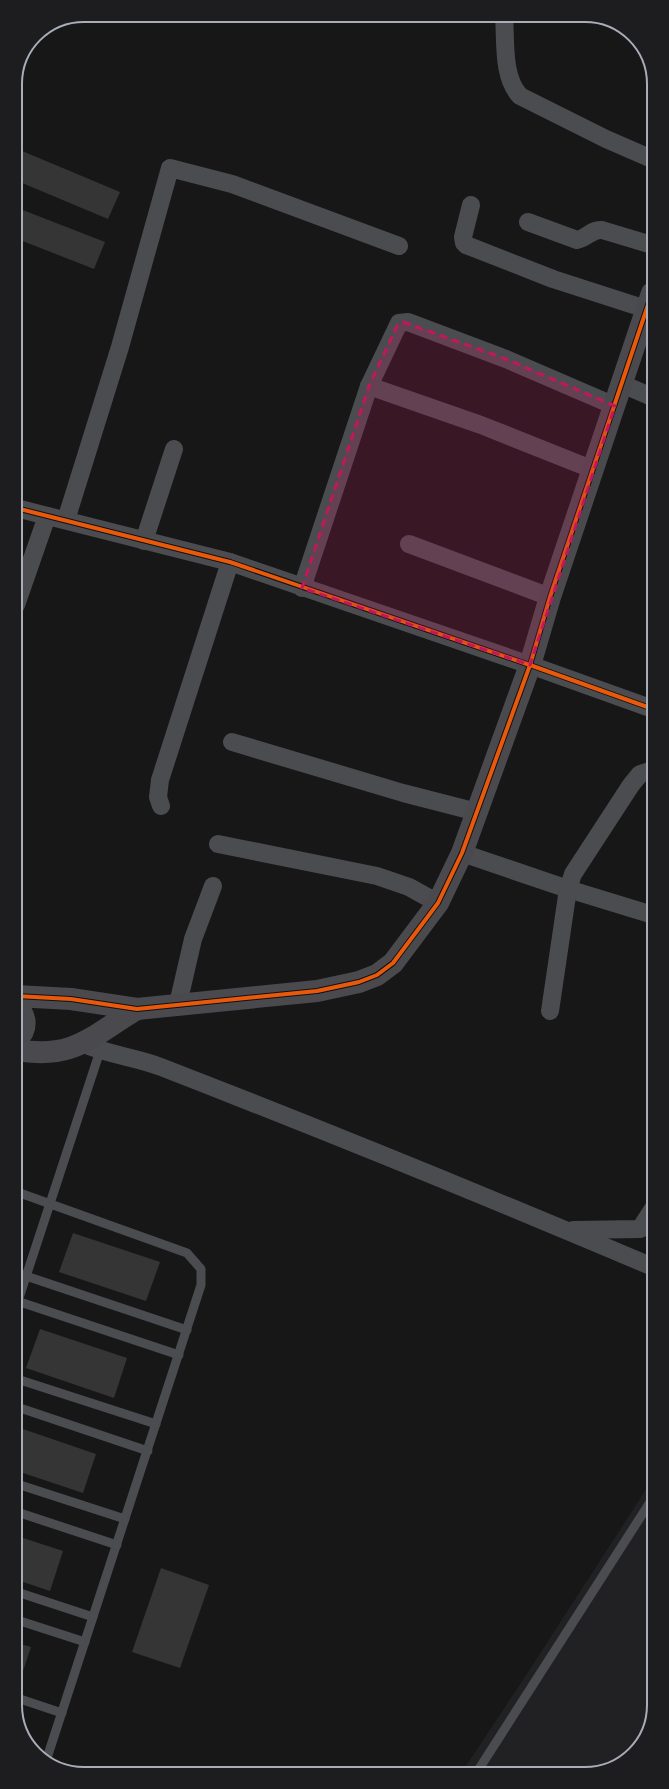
<svg xmlns="http://www.w3.org/2000/svg" width="669" height="1789" font-family="'Titillium Web',sans-serif">
	<style>
		.built { fill: #212123 }
		.building { fill: #353536 }
		.lines { fill: none; stroke-linecap: round; stroke-linejoin: round }
		.lane { stroke: #4b4c50; stroke-width: 9 }
		.street { stroke: #4b4c50; stroke-width: 18 }
		.secondary { stroke: #4a4a4e; stroke-width: 22 }
		.cycleway-casing { stroke: #111113; stroke-width: 6 }
		.cycleway { stroke: #e8590c; stroke-width: 4 }
		.marked { fill: #c2185b; fill-opacity: 0.2; stroke: #c2185b; stroke-width: 3; stroke-dasharray: 8 5; stroke-linejoin: round }
		.rim { fill: none; stroke: #a8adb8; stroke-width: 2 }
	</style>
	<rect width="100%" height="100%" fill="#171717"/>
	<path class="built" d="M 654,1477 L 654,1705 L 640,1747 L 603,1772 L 462,1772 L 521,1683 Z"/>
	<g class="building">
		<path d="M 15,148 L 120,192 L 108,219 L 15,180 Z"/>
		<path d="M 15,207 L 105,242 L 94,269 L 15,238 Z"/>
		<path d="M 73,1233 L 160,1262 L 146,1301 L 59,1272 Z"/>
		<path d="M 40,1329 L 127,1358 L 114,1398 L 26,1368 Z"/>
		<path d="M 17,1427 L 96,1454 L 83,1493 L 17,1471 Z"/>
		<path d="M 17,1536 L 63,1551 L 50,1591 L 17,1580 Z"/>
		<path d="M 161,1568 L 209,1585 L 180,1668 L 132,1652 Z"/>
		<path d="M 17,1643 L 31,1647 L 19,1683 L 17,1682 Z"/>
	</g>
	<g class="lines">
		<g class="lane">
			<path d="M 17,1192 L 187,1253 L 201,1269 L 201,1285 L 46,1761"/>
			<path d="M 17,1273 L 187,1330"/>
			<path d="M 17,1301 L 179,1355"/>
			<path d="M 17,1304 L 100,1051"/>
			<path d="M 17,1379 L 156,1424"/>
			<path d="M 17,1407 L 148,1451"/>
			<path d="M 17,1484 L 125,1519"/>
			<path d="M 17,1512 L 117,1545"/>
			<path d="M 17,1592 L 93,1617"/>
			<path d="M 17,1620 L 85,1642"/>
			<path d="M 17,1698 L 62,1713"/>
			<path d="M 477,1772 L 654,1496"/>
		</g>
		<g class="street">
			<path d="M 504,16 C 506,41 502,77 520,96 L 606,139 L 652,159"/>
			<path d="M 471,205 L 463,237 L 464,243 L 466,245 L 553,279 L 646,309"/>
			<path d="M 528,222 L 577,240 C 587,238 592,229 602,230 L 652,245"/>
			<path d="M 622,384 L 652,397"/>
			<path d="M 369,386 L 481,425 L 594,470"/>
			<path d="M 16,508 L 230,562 L 530,665 L 653,709"/>
			<path d="M 66,520 L 120,347 L 170,168 L 232,184 L 399,246"/>
			<path d="M 144,541 L 174,449"/>
			<path d="M 409,544 L 550,597"/>
			<path d="M 302,588 L 369,386 L 399,323 L 408,322 L 506,359 L 615,406"/>
			<path d="M 16,605 L 47,516"/>
			<path d="M 232,742 L 403,793 L 477,812"/>
			<path d="M 161,806 L 158,797 L 160,780 L 230,562"/>
			<path d="M 218,844 L 377,876 L 409,887 L 438,903"/>
			<path d="M 462,853 L 568,889 L 653,915"/>
			<path d="M 178,1004 L 193,939 L 213,886"/>
			<path d="M 550,1011 L 568,889 L 573,874 L 631,785 L 640,774 L 653,770"/>
			<path d="M 84,1044 C 109,1055 136,1057 161,1067 C 326,1131 490,1198 653,1267"/>
			<path d="M 573,1230 L 640,1229 L 653,1209"/>
		</g>
		<g class="secondary">
			<path d="M 16,996 L 71,999 L 137,1009 L 317,991 L 359,982 L 377,975 L 393,963 L 438,903 L 462,853 L 530,665 L 550,597 L 652,293"/>
			<path d="M 16,1006 C 27,1016 28,1030 16,1040"/>
			<path d="M 16,1050 C 75,1060 91,1036 137,1009"/>
		</g>
		<defs>
			<g id="cycleway">
				<path d="M 16,508 L 230,562 L 530,665 L 653,709"/>
				<path d="M 16,996 L 71,999 L 137,1009 L 317,991 L 359,982 L 377,975 L 393,963 L 438,903 L 462,853 L 530,665 L 550,597 L 652,293"/>
			</g>
		</defs>
		<use href="#cycleway" class="cycleway-casing"/>
		<use href="#cycleway" class="cycleway"/>
	</g>
	<path class="marked" d="M 403,322 L 506,359 L 615,406 L 530,665 L 302,588 L 369,386 L 397,326 Z"/>
	<path d="M0 0H669V1789H0ZM84 22H585A62 62 0 0 1 647 84V1705A62 62 0 0 1 585 1767H84A62 62 0 0 1 22 1705V84A62 62 0 0 1 84 22Z" fill="#1d1d20" fill-rule="evenodd"/>
	<path class="rim" d="M84 22H585A62 62 0 0 1 647 84V1705A62 62 0 0 1 585 1767H84A62 62 0 0 1 22 1705V84A62 62 0 0 1 84 22Z"/>
</svg>
